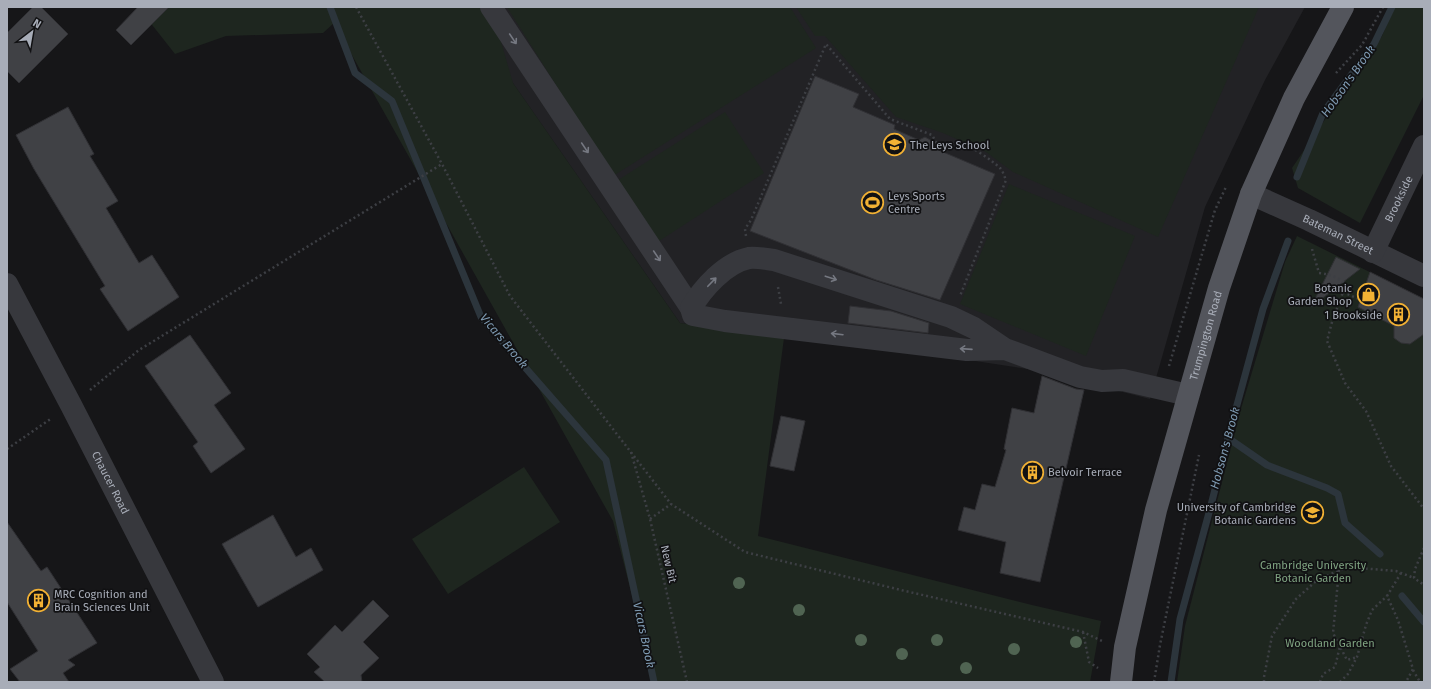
<svg xmlns="http://www.w3.org/2000/svg" width="1431" height="689" font-family="'Fira Sans',sans-serif">
	<style>
		.built { fill: #222225 }
		.green { fill: #1e261f }
		.lines { fill: none; stroke-linecap: round; stroke-linejoin: round }
		.stream { stroke: #2c353c; stroke-width: 7 }
		.building { fill: #404145; stroke: #303034 }
		.path { stroke: #3d3f44; stroke-width: 2.5; stroke-dasharray: 2 3; stroke-linecap: butt }
		.minor { stroke: #37383d; stroke-width: 22 }
		.major { stroke: #53555c; stroke-width: 22 }
		.tree { fill: #506452 }
		.oneway { stroke: #757881 }
		.labels { text-anchor: middle; stroke-width: 3.5; stroke-linejoin: round; paint-order: stroke }
		.poi-label { font-size: 11px; fill: #a8adb8; stroke: #111113; text-anchor: start }
		.street-label { font-size: 11px; fill: #a8adb8; stroke: #111113 }
		.park-label { font-size: 11px; fill: #7fa381; stroke: #111113 }
		.water-label { font-size: 12px; font-style: italic; fill: #7f9bb3; stroke: #111113 }
	</style>
	<rect width="100%" height="100%" fill="#161618"/>
	<path class="built" d="M 460,7 L 1305,7 L 1265,80 L 1205,207 L 1150,399 L 1041,371 L 916,352 L 784,338 L 680,323 Z"/>
	<g class="green">
		<path d="M 138,7 L 491,7 L 513,83 L 680,323 L 784,338 L 758,536 L 1032,605 L 1101,621 L 1090,682 L 654,682 L 613,521 L 334,23 L 323,33 L 226,36 L 175,54 Z"/>
		<path d="M 507,7 L 790,7 L 816,48 L 613,176 Z"/>
		<path d="M 796,7 L 1259,7 L 1158,237 L 1013,172 L 986,152 L 943,133 L 896,117 L 825,36 L 815,36 Z"/>
		<path d="M 1394,7 L 1424,7 L 1424,95 L 1360,223 L 1298,188 L 1292,168 L 1382,36 Z"/>
		<path d="M 725,112 L 764,173 L 656,243 L 615,182 Z"/>
		<path d="M 1009,184 L 1135,236 L 1086,356 L 960,304 Z"/>
		<path d="M 1297,236 L 1424,299 L 1424,682 L 1177,682 L 1185,626 L 1240,412 L 1285,262 Z"/>
		<path d="M 524,467 L 560,522 L 448,594 L 412,539 Z"/>
	</g>
	<g class="lines">
		<g class="stream">
			<path d="M 330,7 L 355,73 L 392,101 L 481,317 L 606,460 L 654,682"/>
			<path d="M 1297,177 L 1323,113 L 1374,44 L 1392,7"/>
			<path d="M 1228,438 L 1267,465 L 1327,488 L 1338,494 L 1345,523 L 1380,554"/>
			<path d="M 1402,596 L 1424,622"/>
			<path d="M 1171,682 L 1180,619 L 1210,509 L 1228,438 L 1263,309 L 1288,241"/>
		</g>
	</g>
	<g class="building">
		<path d="M 33,7 L 41,7 L 68,34 L 19,83 L 7,71 L 7,33 Z"/>
		<path d="M 138,7 L 169,7 L 131,45 L 116,30 Z"/>
		<path d="M 815,76 L 859,94 L 853,107 L 895,125 L 894,129 L 919,140 L 925,137 L 932,141 L 936,149 L 995,174 L 940,300 L 876,280 L 750,231 Z"/>
		<path d="M 68,107 L 94,154 L 90,156 L 118,201 L 106,208 L 139,263 L 152,255 L 179,297 L 128,331 L 100,289 L 105,286 L 34,169 L 16,135 Z"/>
		<path d="M 1336,257 L 1360,269 L 1311,307 Z"/>
		<path d="M 1370,272 L 1424,299 L 1424,334 L 1410,344 L 1401,343 L 1394,338 L 1394,326 L 1358,307 Z"/>
		<path d="M 850,306 L 891,311 L 929,323 L 928,333 L 848,323 Z"/>
		<path d="M 190,335 L 231,393 L 214,405 L 245,449 L 211,473 L 193,446 L 198,442 L 145,366 Z"/>
		<path d="M 1042,376 L 1076,389 L 1084,390 L 1040,582 L 1000,573 L 1006,542 L 958,530 L 964,507 L 975,510 L 982,484 L 995,487 L 1006,450 L 1004,449 L 1012,408 L 1034,413 Z"/>
		<path d="M 781,416 L 805,421 L 794,471 L 770,466 Z"/>
		<path d="M 273,515 L 296,557 L 311,548 L 323,570 L 258,607 L 222,544 Z"/>
		<path d="M 7,522 L 41,571 L 47,567 L 97,643 L 68,660 L 75,665 L 63,673 L 69,682 L 20,682 L 10,669 L 38,651 L 7,602 Z"/>
		<path d="M 373,600 L 389,616 L 363,642 L 379,658 L 361,675 L 362,682 L 325,682 L 314,672 L 320,667 L 307,654 L 335,625 L 342,632 Z"/>
	</g>
	<g class="lines">
		<g class="path">
			<path d="M 356,7 L 442,164 L 510,296 L 671,504 L 745,552 L 901,590 L 1083,632 L 1102,641"/>
			<path d="M 1336,73 L 1362,45 L 1383,7"/>
			<path d="M 937,144 C 948,147 951,142 959,143 C 970,145 993,161 1000,168 C 1003,171 1004,176 1006,180 L 960,296"/>
			<path d="M 746,236 L 745,229 L 751,220 L 826,44 L 890,119 L 932,135 L 937,144 L 935,148"/>
			<path d="M 1312,249 L 1319,273 C 1330,274 1337,277 1346,284 L 1332,322 L 1327,341 L 1345,383 L 1366,411 L 1391,466 L 1424,509"/>
			<path d="M 778,287 L 781,304"/>
			<path d="M 1343,292 L 1361,300"/>
			<path d="M 1169,366 L 1215,210 L 1226,187"/>
			<path d="M 90,390 L 139,350 L 442,164"/>
			<path d="M 7,449 L 52,418"/>
			<path d="M 631,452 L 650,519 L 687,682"/>
			<path d="M 650,519 L 671,504"/>
			<path d="M 1424,548 L 1415,569 L 1414,578 L 1424,585"/>
			<path d="M 1339,570 L 1333,633 L 1347,660 L 1357,657"/>
			<path d="M 1401,573 L 1387,596 L 1398,620 L 1413,669 L 1406,682"/>
			<path d="M 1083,632 L 1089,662 L 1098,668"/>
			<path d="M 1413,670 L 1420,682"/>
			<path d="M 1154,682 L 1160,645 L 1199,455"/>
			<path d="M 1264,682 L 1264,677 L 1272,636 L 1296,599 L 1315,582 L 1339,570 L 1360,568 L 1396,571 L 1414,578"/>
			<path d="M 1320,682 L 1323,674 L 1335,667 L 1340,646"/>
			<path d="M 1340,682 L 1348,674 L 1357,657 L 1366,625 L 1372,610 L 1387,596"/>
		</g>
		<g class="minor">
			<path d="M 491,7 L 691,308"/>
			<path id="s1" d="M 1251,194 L 1309,220 L 1424,276"/>
			<path id="s2" d="M 1373,252 L 1424,146"/>
			<path id="s3" d="M 7,284 L 71,405 L 213,682"/>
			<path d="M 1005,349 L 967,350 L 725,321 L 693,315 L 691,308 C 703,288 725,263 749,258 C 756,257 766,259 774,260 L 951,317 L 974,328 L 1005,349 L 1080,377 L 1102,381 L 1123,380 L 1188,395"/>
		</g>
		<path class="major" id="s4" d="M 1121,682 L 1125,647 L 1156,510 L 1219,288 L 1251,194 L 1294,98 L 1343,7"/>
	</g>
	<g class="tree">
		<circle cx="739" cy="583" r="6"/>
		<circle cx="799" cy="610" r="6"/>
		<circle cx="861" cy="640" r="6"/>
		<circle cx="937" cy="640" r="6"/>
		<circle cx="1076" cy="642" r="6"/>
		<circle cx="1014" cy="649" r="6"/>
		<circle cx="902" cy="654" r="6"/>
		<circle cx="966" cy="668" r="6"/>
	</g>
	<defs><path id="oneway-shaft" d="M-6 0H5M1.5-3L5.5 0L1.5 3" fill="none" stroke-width="1.6" stroke-linecap="round" stroke-linejoin="round"/></defs>
	<g class="oneway">
		<use href="#oneway-shaft" transform="translate(513 39) rotate(56)"/>
		<use href="#oneway-shaft" transform="translate(585 148) rotate(56)"/>
		<use href="#oneway-shaft" transform="translate(657 256) rotate(56)"/>
		<use href="#oneway-shaft" transform="translate(831 278) rotate(18)"/>
		<use href="#oneway-shaft" transform="translate(712 282) rotate(-46)"/>
		<use href="#oneway-shaft" transform="translate(837 334) rotate(-173)"/>
		<use href="#oneway-shaft" transform="translate(966 349) rotate(-176)"/>
	</g>
	<defs>
		<symbol id="school-ring" viewBox="-11 -11 22 22"><circle r="9.5" fill="#111113" stroke="#f2b134" stroke-width="1.5"/><path d="M0-5L7-2L0 1L-7-2ZM-4 1L0 2.5L4 1V4Q0 6-4 4Z" fill="#f2b134"/></symbol>
		<symbol id="stadium-ring" viewBox="-11 -11 22 22"><circle r="9.5" fill="#111113" stroke="#f2b134" stroke-width="1.5"/><path d="M0-5a6.5 5 0 1 0 0 10a6.5 5 0 1 0 0-10ZM-3.5-1.8h7v3.6h-7Z" fill="#f2b134"/></symbol>
		<symbol id="shop-ring" viewBox="-11 -11 22 22"><circle r="9.5" fill="#111113" stroke="#f2b134" stroke-width="1.5"/><path d="M-5-2.5h2.3a2.7 3.5 0 0 1 5.4 0H5L5.5 6h-11ZM-1.5-2.5h3a1.5 2.3 0 0 0-3 0Z" fill="#f2b134"/></symbol>
		<symbol id="building-ring" viewBox="-11 -11 22 22"><circle r="9.5" fill="#111113" stroke="#f2b134" stroke-width="1.5"/><path d="M-4-6H4V6H1V3H-1V6H-4ZM-2.5-4.3h1.7v1.8h-1.7ZM.8-4.3h1.7v1.8H.8ZM-2.5-1h1.7V.8h-1.7ZM.8-1h1.7V.8H.8Z" fill="#f2b134"/></symbol>
		<symbol id="university-ring" viewBox="-11 -11 22 22"><circle r="9.5" fill="#111113" stroke="#f2b134" stroke-width="1.5"/><path d="M0-5L7-2L0 1L-7-2ZM-4 1L0 2.5L4 1V4Q0 6-4 4Z" fill="#f2b134"/></symbol>
	</defs>
	<g fill-rule="evenodd">
		<use href="#school-ring" x="882" y="132" width="25" height="25"/>
		<use href="#stadium-ring" x="860" y="190" width="25" height="25"/>
		<use href="#shop-ring" x="1356" y="282" width="25" height="25"/>
		<use href="#building-ring" x="1386" y="302" width="25" height="25"/>
		<use href="#building-ring" x="1020" y="460" width="25" height="25"/>
		<use href="#university-ring" x="1300" y="500" width="25" height="25"/>
		<use href="#building-ring" x="26" y="588" width="25" height="25"/>
	</g>
	<g class="labels">
		<g class="poi-label">
			<text x="910" y="149">The Leys School</text>
			<text x="888" y="200">Leys Sports<tspan x="888" dy="13">Centre</tspan></text>
			<text x="1352" y="292" text-anchor="end">Botanic<tspan x="1352" dy="13">Garden Shop</tspan></text>
			<text x="1382" y="319" text-anchor="end">1 Brookside</text>
			<text x="1048" y="476">Belvoir Terrace</text>
			<text x="1296" y="511" text-anchor="end">University of Cambridge<tspan x="1296" dy="13">Botanic Gardens</tspan></text>
			<text x="54" y="598">MRC Cognition and<tspan x="54" dy="13">Brain Sciences Unit</tspan></text>
		</g>
		<g class="street-label">
			<text dy="4" stroke="none"><textPath href="#s2" startOffset="59">Brookside</textPath></text>
			<text dy="4" stroke="none"><textPath href="#s1" startOffset="96">Bateman Street</textPath></text>
			<text dy="4" stroke="none"><textPath href="#s4" startOffset="357">Trumpington Road</textPath></text>
			<text dy="4" stroke="none"><textPath href="#s3" startOffset="224">Chaucer Road</textPath></text>
			<text transform="translate(669 564) rotate(77)" y="4">New Bit</text>
		</g>
		<g class="park-label">
			<text x="1313" y="569">Cambridge University<tspan x="1313" dy="13">Botanic Garden</tspan></text>
			<text x="1330" y="647">Woodland Garden</text>
		</g>
		<g class="water-label">
			<text transform="translate(1348 81) rotate(-55)" y="4">Hobson's Brook</text>
			<text transform="translate(504 341) rotate(50)" y="4">Vicars Brook</text>
			<text transform="translate(1225 448) rotate(-75)" y="4">Hobson's Brook</text>
			<text transform="translate(644 635) rotate(78)" y="4">Vicars Brook</text>
		</g>
	</g>
	<rect width="1431" height="689" fill="none" stroke="#a8adb8" stroke-width="16"/>
	<g transform="translate(32 32) rotate(31)" stroke="#111113" stroke-width="3" paint-order="stroke">
	<path d="M0-3L7 15L0 10L-7 15Z" fill="#a8adb8"/>
	<text y="-6" font-size="11" font-weight="bold" text-anchor="middle" fill="#a8adb8">N</text>
	</g>
</svg>
